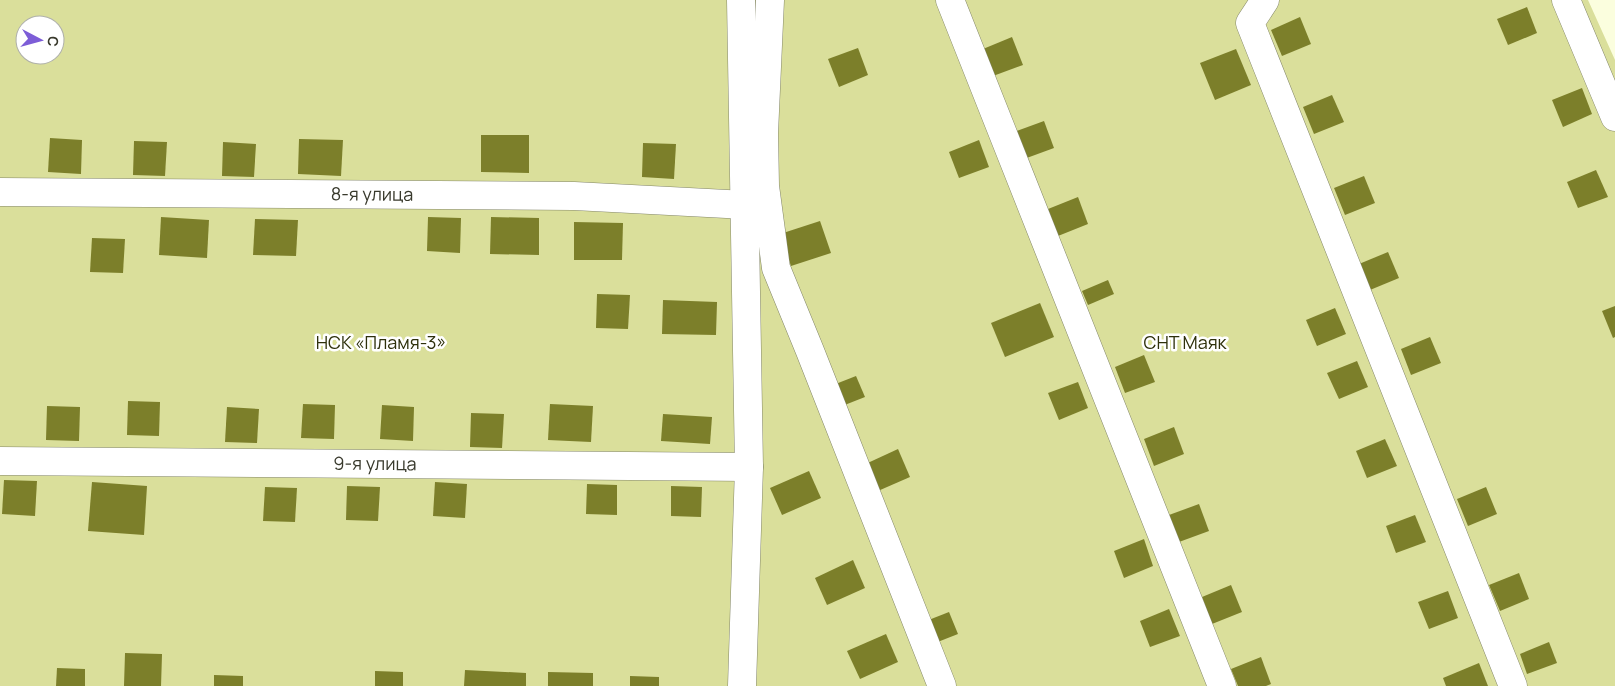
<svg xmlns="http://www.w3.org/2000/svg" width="1615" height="686" font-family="Manrope,sans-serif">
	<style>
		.green { fill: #dadf9b; fill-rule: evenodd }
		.building { fill: #7c7f2a }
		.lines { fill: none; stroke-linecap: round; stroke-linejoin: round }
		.minor-casing { stroke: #84876a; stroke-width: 29 }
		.minor { stroke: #fff; stroke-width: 28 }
		.labels { text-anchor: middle; stroke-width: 5; stroke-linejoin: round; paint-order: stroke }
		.street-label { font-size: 18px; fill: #38392c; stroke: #fff }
		.park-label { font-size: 18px; fill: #2e300b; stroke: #fff }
	</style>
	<rect width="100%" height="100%" fill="#fbfede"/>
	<path class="green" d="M 0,0 L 1588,0 L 1615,60 L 1615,686 L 0,686 ZM 25,25 L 55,25 L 55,55 L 25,55 Z"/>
	<g class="building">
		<path d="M 1527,7 L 1537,33 L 1508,45 L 1497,19 Z"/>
		<path d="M 1300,17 L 1311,44 L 1282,56 L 1271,30 Z"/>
		<path d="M 1012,37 L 1023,65 L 993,76 L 983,49 Z"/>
		<path d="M 858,48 L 868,75 L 839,87 L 828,59 Z"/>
		<path d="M 1236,49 L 1251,85 L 1215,100 L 1200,63 Z"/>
		<path d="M 1582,88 L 1592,114 L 1563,127 L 1552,100 Z"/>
		<path d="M 1332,95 L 1344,122 L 1314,134 L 1303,107 Z"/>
		<path d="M 1044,121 L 1054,148 L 1024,159 L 1014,132 Z"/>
		<path d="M 481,135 L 529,135 L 529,173 L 481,172 Z"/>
		<path d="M 50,138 L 82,140 L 81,174 L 48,172 Z"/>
		<path d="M 299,139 L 343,140 L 341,176 L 298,174 Z"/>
		<path d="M 979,140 L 989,167 L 959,178 L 949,152 Z"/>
		<path d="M 134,141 L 167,142 L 165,176 L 133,175 Z"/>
		<path d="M 223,142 L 256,144 L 254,177 L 222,176 Z"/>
		<path d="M 643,143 L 676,144 L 674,179 L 642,177 Z"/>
		<path d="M 1596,170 L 1608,197 L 1578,208 L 1567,182 Z"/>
		<path d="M 1364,176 L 1375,203 L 1345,215 L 1334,188 Z"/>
		<path d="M 1078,197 L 1088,224 L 1058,236 L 1048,209 Z"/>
		<path d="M 161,217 L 209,220 L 207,258 L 159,255 Z"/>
		<path d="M 428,217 L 461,218 L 460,253 L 427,251 Z"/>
		<path d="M 491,217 L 539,218 L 539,255 L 490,254 Z"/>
		<path d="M 255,219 L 298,220 L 296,256 L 253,255 Z"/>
		<path d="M 820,221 L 831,253 L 791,266 L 780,234 Z"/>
		<path d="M 574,222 L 623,223 L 622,260 L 574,260 Z"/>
		<path d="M 92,238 L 125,239 L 123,273 L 90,272 Z"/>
		<path d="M 1388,252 L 1399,278 L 1370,290 L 1359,264 Z"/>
		<path d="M 1108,280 L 1114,294 L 1088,305 L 1082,291 Z"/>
		<path d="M 597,294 L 630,295 L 628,329 L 596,328 Z"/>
		<path d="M 663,300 L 717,302 L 716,335 L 662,334 Z"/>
		<path d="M 1040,303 L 1054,337 L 1005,357 L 991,323 Z"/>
		<path d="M 1615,306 L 1615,337 L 1613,338 L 1602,311 Z"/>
		<path d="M 1335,308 L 1346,334 L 1317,346 L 1306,320 Z"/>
		<path d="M 1430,337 L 1441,363 L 1411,375 L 1401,349 Z"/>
		<path d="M 1144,355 L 1155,382 L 1125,393 L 1115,367 Z"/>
		<path d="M 1357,361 L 1368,387 L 1339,399 L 1327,373 Z"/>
		<path d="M 856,376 L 865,397 L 837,408 L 828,387 Z"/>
		<path d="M 1078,382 L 1088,408 L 1059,420 L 1048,393 Z"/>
		<path d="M 128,401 L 160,402 L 159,436 L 127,435 Z"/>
		<path d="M 303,404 L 335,405 L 334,439 L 301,438 Z"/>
		<path d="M 550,404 L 593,406 L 591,442 L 548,440 Z"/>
		<path d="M 382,405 L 414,407 L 413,441 L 380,439 Z"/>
		<path d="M 47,406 L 80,407 L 79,441 L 46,440 Z"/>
		<path d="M 227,407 L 259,409 L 257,443 L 225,442 Z"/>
		<path d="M 471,413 L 504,414 L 502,448 L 470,447 Z"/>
		<path d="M 663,414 L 712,417 L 710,444 L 661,441 Z"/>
		<path d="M 1174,427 L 1184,454 L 1154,466 L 1144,439 Z"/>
		<path d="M 1385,439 L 1397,466 L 1367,478 L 1356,451 Z"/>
		<path d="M 898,449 L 910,477 L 871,494 L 859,467 Z"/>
		<path d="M 809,471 L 821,498 L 782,515 L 770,488 Z"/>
		<path d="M 4,480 L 37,481 L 35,516 L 2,514 Z"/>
		<path d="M 92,482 L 147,486 L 144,535 L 88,531 Z"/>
		<path d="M 435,482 L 467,484 L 465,518 L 433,516 Z"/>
		<path d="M 587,484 L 617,485 L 617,515 L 586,514 Z"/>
		<path d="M 347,486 L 380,487 L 378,521 L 346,520 Z"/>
		<path d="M 671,486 L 702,487 L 701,517 L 671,516 Z"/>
		<path d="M 265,487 L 297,488 L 295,522 L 263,521 Z"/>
		<path d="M 1486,487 L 1497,514 L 1468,526 L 1457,499 Z"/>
		<path d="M 1199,504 L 1209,531 L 1179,542 L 1169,515 Z"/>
		<path d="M 1415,515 L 1426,542 L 1396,553 L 1386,526 Z"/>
		<path d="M 1144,539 L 1153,566 L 1124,578 L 1114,551 Z"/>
		<path d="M 853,560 L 865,588 L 827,605 L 815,578 Z"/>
		<path d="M 1519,573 L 1529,599 L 1500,611 L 1489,585 Z"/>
		<path d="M 1231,585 L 1242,612 L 1212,624 L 1202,597 Z"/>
		<path d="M 1448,591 L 1458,618 L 1429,629 L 1418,602 Z"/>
		<path d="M 1169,609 L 1180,636 L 1150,647 L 1140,621 Z"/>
		<path d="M 949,612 L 958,634 L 930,645 L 921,623 Z"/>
		<path d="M 886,634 L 898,662 L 860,679 L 847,651 Z"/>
		<path d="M 1549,642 L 1557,663 L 1527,674 L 1520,654 Z"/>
		<path d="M 125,653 L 162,654 L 161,686 L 124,686 Z"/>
		<path d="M 1261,657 L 1271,684 L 1266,686 L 1238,686 L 1231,669 Z"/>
		<path d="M 1479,663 L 1488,686 L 1446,686 L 1443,678 Z"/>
		<path d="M 57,668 L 85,669 L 85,686 L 56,686 Z"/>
		<path d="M 465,670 L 526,673 L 526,686 L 464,686 Z"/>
		<path d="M 375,671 L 403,672 L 403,686 L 375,686 Z"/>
		<path d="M 548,672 L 593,673 L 593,686 L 548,686 Z"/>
		<path d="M 214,675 L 243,676 L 243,686 L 214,686 Z"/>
		<path d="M 630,676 L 659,677 L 659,686 L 630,686 Z"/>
	</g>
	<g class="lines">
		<defs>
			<g id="minor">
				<path d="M 741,0 L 749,467 L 742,686"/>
				<path d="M 770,0 L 764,133 L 765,186 L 776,268 L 810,351 L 942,686"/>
				<path d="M 950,0 L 1222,686"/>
				<path d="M 1265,0 L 1250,23 L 1513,686"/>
				<path d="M 1566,0 L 1615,117"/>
				<path id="s1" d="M 0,192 L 574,196 L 746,205"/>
				<path id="s2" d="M 0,461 L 749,467"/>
			</g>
		</defs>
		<use href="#minor" class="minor-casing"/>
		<use href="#minor" class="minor"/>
	</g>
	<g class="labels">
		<g class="street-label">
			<text dy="6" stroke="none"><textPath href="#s1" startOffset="372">8-я улица</textPath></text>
			<text dy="6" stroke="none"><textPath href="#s2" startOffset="375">9-я улица</textPath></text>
		</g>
		<g class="park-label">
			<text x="381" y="349">НСК «Пламя-3»</text>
			<text x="1185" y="349">СНТ Маяк</text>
		</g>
	</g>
	<g transform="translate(40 40) rotate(96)"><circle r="24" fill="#ffffff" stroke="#afb0ab"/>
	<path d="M0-4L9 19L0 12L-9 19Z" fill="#7d5dd7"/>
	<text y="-8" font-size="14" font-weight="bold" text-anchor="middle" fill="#38392c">С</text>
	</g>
</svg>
